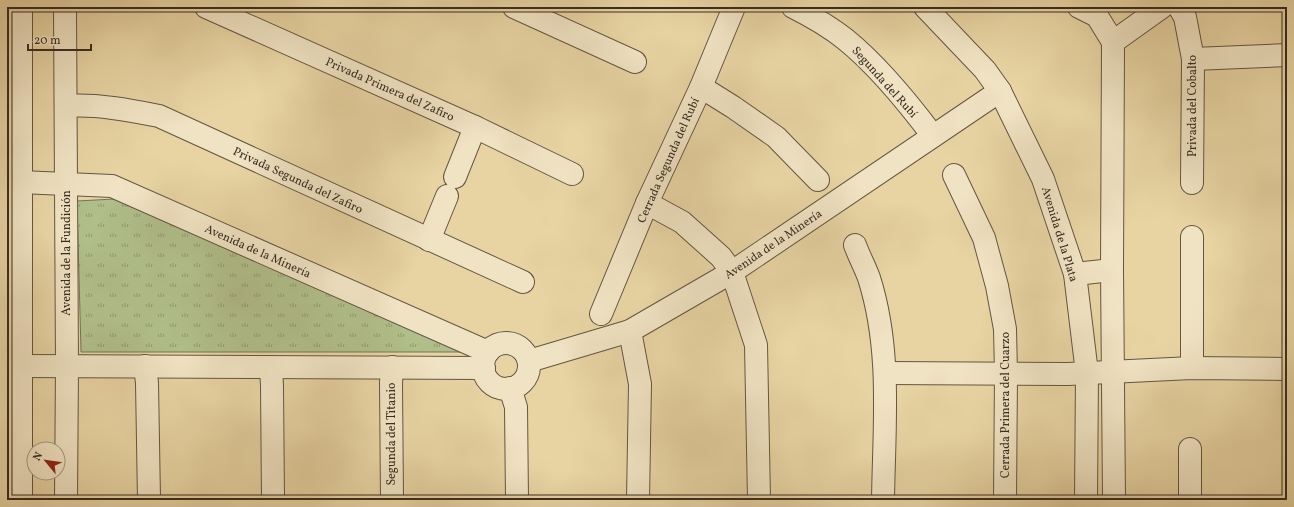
<svg xmlns="http://www.w3.org/2000/svg" width="1294" height="507" font-family="Vollkorn,serif">
	<style>
		.park { fill: url(#park-tufts); stroke: #747556 }
		.lines { fill: none; stroke-linecap: round; stroke-linejoin: round }
		.minor-casing { stroke: #645642; stroke-width: 24 }
		.minor { stroke: #f0e3c3; stroke-width: 22 }
		.labels { text-anchor: middle; stroke-width: 4; stroke-linejoin: round; paint-order: stroke }
		.street-label { font-size: 12px; fill: #382c22; stroke: #f0e3c3 }
	</style>
	<defs>
		<pattern id="park-tufts" width="24" height="20" patternUnits="userSpaceOnUse"><rect width="24" height="20" fill="#b0be8a"/><path d="M3 7l-1-3M5 7V3M7 7l1-3M15 17l-1-3M17 17v-4M19 17l1-3" fill="none" stroke="#909b70"/></pattern>
	</defs>
	<rect width="100%" height="100%" fill="#e8d4a3"/>
	<filter id="stains"><feTurbulence type="fractalNoise" baseFrequency=".005" numOctaves="4"/><feColorMatrix values="0 0 0 0 .2 0 0 0 0 .09 0 0 0 0 .02 0 0 0 .5 -.17"/></filter>
	<radialGradient id="worn" r=".72"><stop offset=".6" stop-color="#630" stop-opacity="0"/><stop offset="1" stop-color="#630" stop-opacity=".3"/></radialGradient>
	<path class="park" d="M 114,199 L 466,352 L 81,352 L 77,201 Z"/>
	<g class="lines">
		<defs>
			<g id="minor">
				<path d="M 21,7 L 21,500"/>
				<path d="M 65,7 L 67,366 L 66,500"/>
				<path d="M 206,7 L 475,127 L 572,174"/>
				<path d="M 514,7 L 635,62"/>
				<path d="M 793,7 C 809,15 831,28 845,39 C 876,64 909,104 933,136"/>
				<path d="M 925,7 L 985,70 L 1000,91 L 1043,179 L 1075,274 L 1087,373 L 1086,500"/>
				<path d="M 1079,7 L 1097,16 L 1113,42 L 1112,270 L 1114,500"/>
				<path d="M 1179,7 L 1185,17 L 1193,59 L 1192,183"/>
				<path d="M 1113,42 L 1162,7"/>
				<path d="M 1193,59 L 1287,55"/>
				<path d="M 701,87 L 733,107 L 776,137 L 818,180"/>
				<path d="M 66,106 C 97,104 129,110 159,116 L 523,282"/>
				<path d="M 954,175 L 984,238 L 997,286 L 1005,329 L 1006,374 L 1005,500"/>
				<path d="M 455,177 L 475,127"/>
				<path d="M 20,182 L 112,186 L 488,352"/>
				<path d="M 647,203 L 682,222 L 721,257 L 732,272 L 756,345 L 759,500"/>
				<path d="M 1192,237 L 1192,368"/>
				<path d="M 429,240 L 447,196"/>
				<path d="M 855,245 C 859,256 865,267 869,278 C 892,350 884,426 883,500"/>
				<path d="M 1075,274 L 1112,270"/>
				<path d="M 601,314 L 647,203 L 701,87 L 734,7"/>
				<path d="M 630,331 L 640,384 L 638,500"/>
				<circle cx="506" cy="366" r="23"/>
				<path d="M 529,361 L 630,331 L 732,272 L 1000,91"/>
				<path d="M 21,366 L 484,368"/>
				<path d="M 145,366 L 147,383 L 149,500"/>
				<path d="M 271,367 L 272,386 L 273,500"/>
				<path d="M 885,373 L 1068,374 L 1192,368 L 1287,369"/>
				<path d="M 510,388 L 516,407 L 517,500"/>
				<path d="M 1190,449 L 1190,500"/>
				<path d="M 392,500 L 391,383 L 392,367"/>
			</g>
		</defs>
		<use href="#minor" class="minor-casing"/>
		<use href="#minor" class="minor"/>
	</g>
	<g class="labels">
		<g class="street-label">
			<text transform="translate(885 82) rotate(48)" y="4">Segunda del Rubí</text>
			<text transform="translate(390 89) rotate(24)" y="4">Privada Primera del Zafiro</text>
			<text transform="translate(1192 106) rotate(-90)" y="4">Privada del Cobalto</text>
			<text transform="translate(668 160) rotate(-66)" y="4">Cerrada Segunda del Rubí</text>
			<text transform="translate(298 180) rotate(25)" y="4">Privada Segunda del Zafiro</text>
			<text transform="translate(1060 234) rotate(73)" y="4">Avenida de la Plata</text>
			<text transform="translate(773 244) rotate(-34)" y="4">Avenida de la Minería</text>
			<text transform="translate(258 251) rotate(24)" y="4">Avenida de la Minería</text>
			<text transform="translate(66 253) rotate(-90)" y="4">Avenida de la Fundición</text>
			<text transform="translate(1005 405) rotate(-90)" y="4">Cerrada Primera del Cuarzo</text>
			<text transform="translate(391 434) rotate(-90)" y="4">Segunda del Titanio</text>
		</g>
	</g>
	<rect width="1294" height="507" fill="none" stroke="#e8d4a3" stroke-width="24"/>
	<rect x="8" y="8" width="1278" height="491" fill="none" stroke="#382c22" stroke-width="2"/>
	<rect x="12" y="12" width="1270" height="483" fill="none" stroke="#382c22"/>
	<g transform="translate(46 461) rotate(299)"><circle r="19" fill="#f0e3c3" stroke="#a69a83"/>
	<path d="M0-3L7 15L0 10L-7 15Z" fill="#8f2418"/>
	<text y="-6" font-size="11" font-weight="bold" text-anchor="middle" fill="#382c22">N</text>
	</g>
	<path d="M28 44v6h63v-6" fill="none" stroke="#382c22" stroke-width="2"/>
	<text x="34" y="44" font-size="12" fill="#382c22" stroke="#f0e3c3" stroke-width="3" paint-order="stroke">20 m</text>
	<rect width="100%" height="100%" filter="url(#stains)"/>
	<rect width="100%" height="100%" fill="url(#worn)"/>
</svg>
